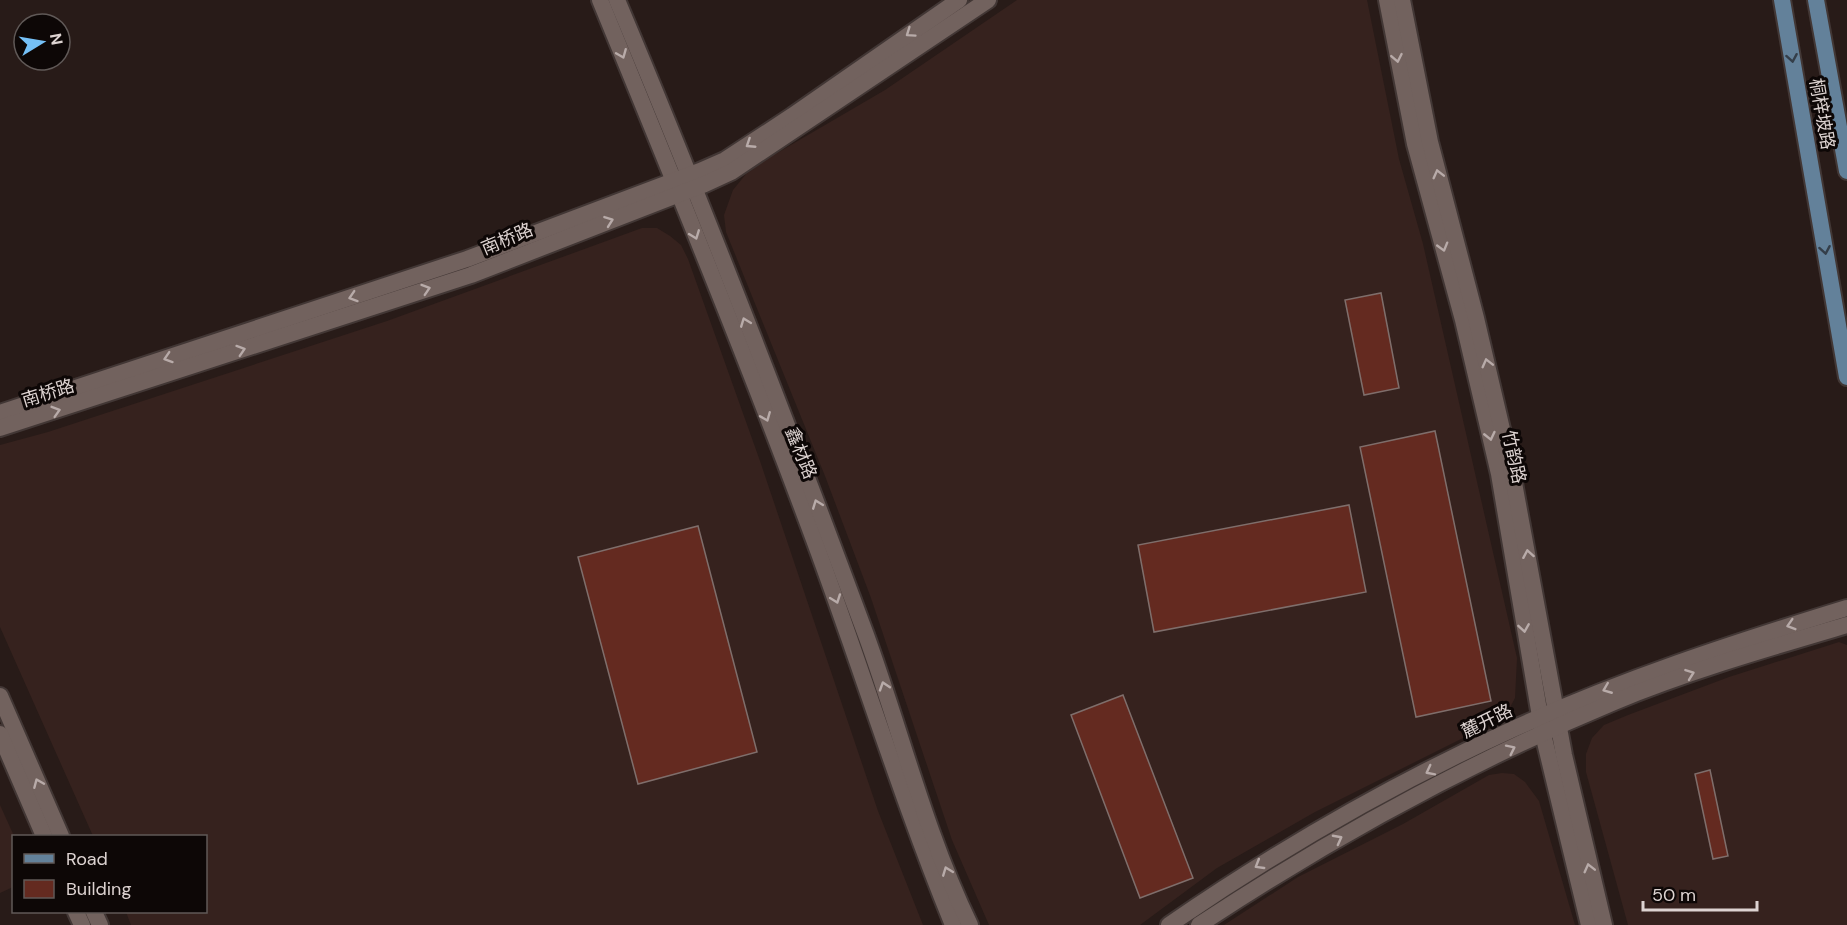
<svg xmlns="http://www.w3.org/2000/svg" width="1847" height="925" font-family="'DM Sans','Noto Sans SC',sans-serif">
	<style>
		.built { fill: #36221e }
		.building { fill: #642a20; stroke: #7f6e6b; stroke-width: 1.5 }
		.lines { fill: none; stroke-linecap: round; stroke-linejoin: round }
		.secondary-casing { stroke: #423735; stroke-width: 20 }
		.primary-casing { stroke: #423735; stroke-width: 20 }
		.secondary { stroke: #72625e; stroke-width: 16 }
		.primary { stroke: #63819a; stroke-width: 16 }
		.oneway { stroke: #b8aba9 }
		.oneway2 { stroke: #343e49 }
		.labels { text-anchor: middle; stroke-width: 6; stroke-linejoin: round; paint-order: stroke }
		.street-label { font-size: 18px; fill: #ddd3d1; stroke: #0d0706 }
	</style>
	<rect width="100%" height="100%" fill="#281b18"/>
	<g class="built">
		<path d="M 1017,0 L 1367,0 L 1399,159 L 1423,244 L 1517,658 L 1515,698 L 1507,713 L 1493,723 L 1315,812 L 1217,868 L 1140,925 L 989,925 L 952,840 L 871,598 L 825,476 L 726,232 L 724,215 L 733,190 L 746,174 L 772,156 L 885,90 Z"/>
		<path d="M 642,228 L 657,228 L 670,236 L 681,245 L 688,259 L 760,461 L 878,811 L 923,925 L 131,925 L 126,912 L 206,912 L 206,836 L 93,836 L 0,627 L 0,445 L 48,432 L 387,321 Z"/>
		<path d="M 1839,642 L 1847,645 L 1847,925 L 1628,925 L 1586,772 L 1586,754 L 1592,738 L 1604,725 L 1628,715 L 1729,677 Z"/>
		<path d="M 1502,773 L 1514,774 L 1525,782 L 1539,801 L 1575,925 L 1224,925 L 1298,877 L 1403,824 L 1489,775 Z"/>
		<path d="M 0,805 L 14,836 L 13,887 L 0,893 Z"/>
	</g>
	<g class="building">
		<path d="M 1381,293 L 1399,388 L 1364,395 L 1345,300 Z"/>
		<path d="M 1435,431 L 1491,701 L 1416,717 L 1360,447 Z"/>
		<path d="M 1349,505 L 1366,592 L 1154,632 L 1138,545 Z"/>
		<path d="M 698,526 L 757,752 L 638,784 L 578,557 Z"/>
		<path d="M 1123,695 L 1193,878 L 1140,898 L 1071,715 Z"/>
		<path d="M 1710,770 L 1728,856 L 1713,859 L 1695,774 Z"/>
	</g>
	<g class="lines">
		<defs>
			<g id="secondary">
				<path d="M 600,0 C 673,178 746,356 813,537 C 861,666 901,798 953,925"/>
				<path d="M 617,0 C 705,209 787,422 866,635 C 901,731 925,832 970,925"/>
				<path d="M 1387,0 L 1415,144 L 1463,320 L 1499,474 L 1543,734 L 1589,925"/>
				<path d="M 1402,0 L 1430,142 L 1476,318 L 1512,472 L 1564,755 L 1604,925"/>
				<path d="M 0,413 L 467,259 L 700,171 L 725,160 L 792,116 L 959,0"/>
				<path d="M 0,428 L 471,275 L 705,184 L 731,172 L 988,0"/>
				<path d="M 0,696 L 61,836"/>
				<path d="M 0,734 L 44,836"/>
				<path d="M 76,912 L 82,925"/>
				<path d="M 94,912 L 100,925"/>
				<path d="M 1169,925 C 1277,851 1392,784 1511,730 C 1620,680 1733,643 1847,608"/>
				<path d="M 1199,925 C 1329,839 1470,762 1614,702 C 1689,671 1769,648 1847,625"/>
			</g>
			<g id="primary">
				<path d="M 1782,0 L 1847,377"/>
				<path d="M 1816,0 L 1847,171"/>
			</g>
		</defs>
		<use href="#secondary" class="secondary-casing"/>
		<use href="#primary" class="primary-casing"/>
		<use href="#secondary" class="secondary"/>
		<use href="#primary" class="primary"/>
	</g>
	<defs><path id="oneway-chevron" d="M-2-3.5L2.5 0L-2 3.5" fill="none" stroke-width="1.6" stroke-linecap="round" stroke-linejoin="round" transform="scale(1.5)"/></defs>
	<g class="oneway">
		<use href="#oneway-chevron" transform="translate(910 33) rotate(145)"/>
		<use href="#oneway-chevron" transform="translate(622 54) rotate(68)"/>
		<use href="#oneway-chevron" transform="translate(1397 58) rotate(79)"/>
		<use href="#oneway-chevron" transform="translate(750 144) rotate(147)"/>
		<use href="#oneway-chevron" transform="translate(1438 174) rotate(-104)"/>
		<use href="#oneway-chevron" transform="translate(609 221) rotate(-20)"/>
		<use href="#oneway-chevron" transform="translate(695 235) rotate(69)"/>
		<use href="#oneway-chevron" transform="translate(1443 247) rotate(74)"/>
		<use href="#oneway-chevron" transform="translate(426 289) rotate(-18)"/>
		<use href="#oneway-chevron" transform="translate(353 297) rotate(162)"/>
		<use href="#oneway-chevron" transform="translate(745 322) rotate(-111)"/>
		<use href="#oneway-chevron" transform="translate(241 350) rotate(-18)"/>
		<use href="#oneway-chevron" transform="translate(168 358) rotate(162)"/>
		<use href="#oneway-chevron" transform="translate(1487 363) rotate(-104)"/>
		<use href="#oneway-chevron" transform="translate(56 411) rotate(-17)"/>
		<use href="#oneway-chevron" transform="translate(766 417) rotate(68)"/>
		<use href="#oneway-chevron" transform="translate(1490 436) rotate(77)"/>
		<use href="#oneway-chevron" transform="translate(817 504) rotate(-111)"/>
		<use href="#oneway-chevron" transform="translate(1528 554) rotate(-100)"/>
		<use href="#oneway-chevron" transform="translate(836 599) rotate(70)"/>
		<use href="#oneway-chevron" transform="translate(1791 625) rotate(163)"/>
		<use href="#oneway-chevron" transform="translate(1524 628) rotate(81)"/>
		<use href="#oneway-chevron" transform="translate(1690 674) rotate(-20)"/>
		<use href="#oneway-chevron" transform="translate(884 686) rotate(-108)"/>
		<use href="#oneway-chevron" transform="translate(1607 689) rotate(158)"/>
		<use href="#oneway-chevron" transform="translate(1511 749) rotate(-26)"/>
		<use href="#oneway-chevron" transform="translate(1430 771) rotate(153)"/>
		<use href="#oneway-chevron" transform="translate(38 783) rotate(-113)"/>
		<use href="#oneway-chevron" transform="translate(1338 839) rotate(-28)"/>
		<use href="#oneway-chevron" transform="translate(1259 865) rotate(149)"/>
		<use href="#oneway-chevron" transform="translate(1589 868) rotate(-104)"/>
		<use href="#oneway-chevron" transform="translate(947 871) rotate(-111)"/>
	</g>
	<g class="oneway2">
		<use href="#oneway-chevron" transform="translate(1792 58) rotate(80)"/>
		<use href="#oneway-chevron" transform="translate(1825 250) rotate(80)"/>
	</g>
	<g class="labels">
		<g class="street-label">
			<text transform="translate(1822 114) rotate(80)" y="6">桐梓坡路</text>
			<text transform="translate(507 239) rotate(-23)" y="6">南桥路</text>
			<text transform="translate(48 393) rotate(-17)" y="6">南桥路</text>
			<text transform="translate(801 453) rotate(68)" y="6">鑫材路</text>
			<text transform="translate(1514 457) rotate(78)" y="6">竹韵路</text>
			<text transform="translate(1487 721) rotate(-26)" y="6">麓开路</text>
		</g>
	</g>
	<rect x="12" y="835" width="195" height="78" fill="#0d0706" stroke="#605957" stroke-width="1.5"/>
	<rect x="24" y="854" width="30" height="9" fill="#63819a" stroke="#605957" stroke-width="1.5"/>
	<text x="66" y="865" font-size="18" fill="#ddd3d1">Road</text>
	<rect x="24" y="880" width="30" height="18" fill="#642a20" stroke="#605957" stroke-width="1.5"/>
	<text x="66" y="895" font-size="18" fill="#ddd3d1">Building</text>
	<g transform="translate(42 42) rotate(79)"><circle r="28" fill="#0d0706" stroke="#605957" stroke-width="1.5"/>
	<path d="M0-4.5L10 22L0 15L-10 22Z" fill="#75c0f6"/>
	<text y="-9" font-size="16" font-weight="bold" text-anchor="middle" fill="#ddd3d1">N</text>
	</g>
	<path d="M1643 901v9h114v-9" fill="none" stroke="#ddd3d1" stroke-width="3"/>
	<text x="1652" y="901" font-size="18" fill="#ddd3d1" stroke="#0d0706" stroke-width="4.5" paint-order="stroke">50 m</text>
</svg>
